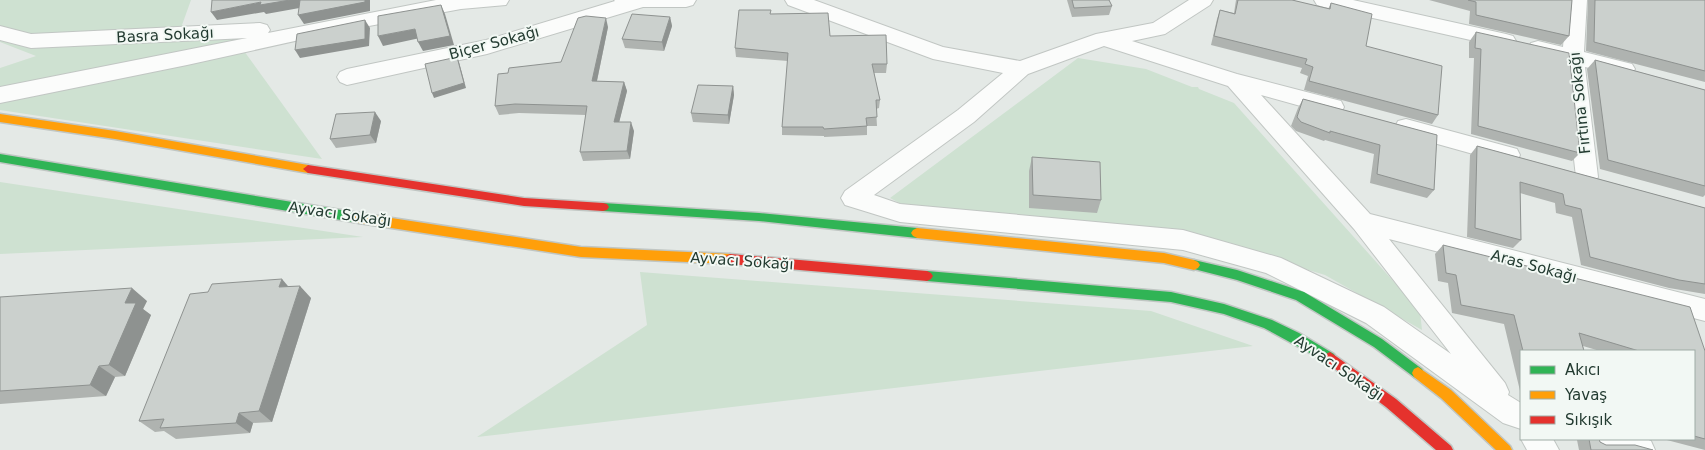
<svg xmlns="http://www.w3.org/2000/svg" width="1705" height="450" font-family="'DejaVu Sans',sans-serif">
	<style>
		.green { fill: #cee1d1 }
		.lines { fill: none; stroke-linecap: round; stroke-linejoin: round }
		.street-casing { stroke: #c1c6c3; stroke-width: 2 }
		.fast-casing { stroke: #c0c6c3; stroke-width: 3 }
		.slow-casing { stroke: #c0c6c3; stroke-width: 3 }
		.jam-casing { stroke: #c0c6c3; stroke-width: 3 }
		.street { fill: #fbfcfb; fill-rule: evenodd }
		.fast { fill: #30b455; fill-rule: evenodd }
		.slow { fill: #ff9f0a; fill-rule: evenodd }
		.jam { fill: #e5322d; fill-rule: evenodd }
		.wall { fill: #afb3b0 }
		.shaded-wall { fill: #8e9290 }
		.building { fill: #cbd0cd; stroke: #8e9290 }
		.labels { text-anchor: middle; stroke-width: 4; stroke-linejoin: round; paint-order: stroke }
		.street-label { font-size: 15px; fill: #233b31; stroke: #f2f8f4 }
	</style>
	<rect width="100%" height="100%" fill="#e4e9e6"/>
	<g class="green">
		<path d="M 0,0 L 191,0 L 182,25 L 231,33 L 322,159 L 0,110 L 0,68 L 36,56 L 0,42 Z"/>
		<path d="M 1078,58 L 1146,69 L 1192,87 L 1198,87 L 1199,89 L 1234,103 L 1420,311 L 1422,330 L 1325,275 L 1182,232 L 920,214 L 890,198 Z"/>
		<path d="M 0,182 L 363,237 L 0,254 Z"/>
		<path d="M 640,272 L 1151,311 L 1253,346 L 477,437 L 647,325 Z"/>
	</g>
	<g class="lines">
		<defs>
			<g id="street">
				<path d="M 436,0 L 509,0 L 506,5 L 461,9 L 331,33 L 187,65 L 0,103 L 0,87 L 247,38 L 31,48 L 0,40 L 0,26 L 31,34 L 260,23 L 267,25 L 270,30 L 268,33 Z"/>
				<path d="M 614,0 L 696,0 L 693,5 L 686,7 L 643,7 L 487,54 L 347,85 L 340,82 L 337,77 L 340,72 L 347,69 L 486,40 L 615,1 Z"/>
				<path d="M 785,0 L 814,0 L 943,47 L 1020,61 L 1096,34 L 1153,23 L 1189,0 L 1213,0 L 1210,5 L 1165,34 L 1132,41 L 1237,74 L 1341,101 L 1344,107 L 1341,113 L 1333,115 L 1261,95 L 1370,214 L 1705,299 L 1705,321 L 1389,239 L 1505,383 L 1509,392 L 1508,395 L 1521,403 L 1521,429 L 1503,423 L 1366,323 L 1266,273 L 1183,250 L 900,222 L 845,205 L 841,198 L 845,191 L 958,110 L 1003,73 L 933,59 L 788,5 ZM 1104,46 L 1228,86 L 1354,229 L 1451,354 L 1384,307 L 1281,258 L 1183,230 L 900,204 L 874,195 L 974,122 L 1028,74 Z"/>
				<path d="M 1314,0 L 1353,0 L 1506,34 L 1513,36 L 1516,41 L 1513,46 L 1506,48 L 1324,7 L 1317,5 Z"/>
				<path d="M 1567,0 L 1587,0 L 1584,52 L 1632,64 L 1635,69 L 1632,74 L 1625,76 L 1585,67 L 1598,177 L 1595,183 L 1587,186 L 1579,183 L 1576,177 L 1563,61 L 1531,53 L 1528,48 L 1531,43 L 1538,41 L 1563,47 Z"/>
				<path d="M 1406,119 L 1517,149 L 1520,155 L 1517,161 L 1509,164 L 1398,133 L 1395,127 L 1398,121 Z"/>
				<path d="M 1521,439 L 1553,439 L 1559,450 L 1527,450 Z"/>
				<path d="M 1587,439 L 1646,439 L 1651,441 L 1655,450 L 1596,450 L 1591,448 Z"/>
			</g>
			<g id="fast">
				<path d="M 0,154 L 359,213 L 363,215 L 365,218 L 363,221 L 359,223 L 0,162 Z"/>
				<path d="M 603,203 L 759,213 L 917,228 L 921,230 L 923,233 L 921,236 L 917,238 L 759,221 L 603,211 L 599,210 L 597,207 L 599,204 Z"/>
				<path d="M 1194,260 L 1237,270 L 1304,292 L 1382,339 L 1422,369 L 1424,373 L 1422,377 L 1418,379 L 1414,377 L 1374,347 L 1296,300 L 1237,280 L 1190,268 L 1188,265 L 1190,262 Z"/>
				<path d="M 927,271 L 1171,292 L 1224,304 L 1272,320 L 1299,333 L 1334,354 L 1336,358 L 1334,362 L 1330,364 L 1264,328 L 1224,314 L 1171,302 L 927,281 L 923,279 L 921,276 L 923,273 Z"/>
			</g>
			<g id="slow">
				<path d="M 0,114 L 115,131 L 308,165 L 313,169 L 308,173 L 115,139 L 0,122 Z"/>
				<path d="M 359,213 L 581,247 L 730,254 L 734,256 L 736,259 L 734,262 L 730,264 L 581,257 L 359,223 L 355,221 L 353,218 L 355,215 Z"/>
				<path d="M 917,228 L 1164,253 L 1194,260 L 1198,262 L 1200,265 L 1198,268 L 1194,270 L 1164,263 L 917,238 L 913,236 L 911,233 L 913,230 Z"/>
				<path d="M 1418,367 L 1451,390 L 1510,446 L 1512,450 L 1496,450 L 1441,398 L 1414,377 L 1412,373 L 1414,369 Z"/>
			</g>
			<g id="jam">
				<path d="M 308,165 L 524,198 L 603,203 L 607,204 L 609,207 L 607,210 L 603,211 L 524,206 L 308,173 L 303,169 Z"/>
				<path d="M 730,254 L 927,271 L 931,273 L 933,276 L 931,279 L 927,281 L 730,264 L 726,262 L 724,259 L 726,256 Z"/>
				<path d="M 1330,352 L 1396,399 L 1451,446 L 1453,450 L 1436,450 L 1386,407 L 1326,362 L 1324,358 L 1326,354 Z"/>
			</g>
		</defs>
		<use href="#street" class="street-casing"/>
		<use href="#fast" class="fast-casing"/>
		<use href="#slow" class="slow-casing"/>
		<use href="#jam" class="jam-casing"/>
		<use href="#street" class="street"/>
		<use href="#fast" class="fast"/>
		<use href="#slow" class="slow"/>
		<use href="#jam" class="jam"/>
	</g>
	<g class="wall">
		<path d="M 1067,0 L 1109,0 L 1112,6 L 1109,15 L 1072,17 Z"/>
		<path d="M 1236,0 L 1292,0 L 1328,9 L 1331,3 L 1366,46 L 1438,115 L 1432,124 L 1304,90 L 1308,76 L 1300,73 L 1302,68 L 1211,45 L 1217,19 L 1220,10 L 1234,13 Z"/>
		<path d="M 1429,0 L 1572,0 L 1569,36 L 1561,45 L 1469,24 L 1470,11 Z"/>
		<path d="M 1588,0 L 1705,0 L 1705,82 L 1586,51 Z"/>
		<path d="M 771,14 L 830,36 L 887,64 L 886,73 L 874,73 L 880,100 L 879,108 L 876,109 L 877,126 L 867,126 L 867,135 L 824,137 L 824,136 L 782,135 L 782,127 L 788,61 L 736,57 L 735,48 Z"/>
		<path d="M 670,17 L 672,26 L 664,51 L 625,48 L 622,39 Z"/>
		<path d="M 608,27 L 597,81 L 624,82 L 627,91 L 619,122 L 634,131 L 630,159 L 583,161 L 580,152 L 586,115 L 519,113 L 499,115 L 495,106 L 508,73 L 561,62 Z"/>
		<path d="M 1476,32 L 1580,153 L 1572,161 L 1471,134 L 1474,58 L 1469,58 L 1469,42 Z"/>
		<path d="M 1595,60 L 1705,90 L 1705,195 L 1703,197 L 1600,169 L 1587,69 Z"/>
		<path d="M 733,86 L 734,95 L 729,124 L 693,122 L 691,113 Z"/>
		<path d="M 1303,99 L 1437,135 L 1434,190 L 1427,198 L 1370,183 L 1374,154 L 1325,140 L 1324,141 L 1296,131 L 1291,126 L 1298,108 Z"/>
		<path d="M 381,121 L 376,143 L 336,148 L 330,139 Z"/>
		<path d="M 1477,146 L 1705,208 L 1705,294 L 1669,288 L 1581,265 L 1572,217 L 1556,213 L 1555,203 L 1520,193 L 1521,240 L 1513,248 L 1467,237 L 1470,155 Z"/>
		<path d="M 1032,157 L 1101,200 L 1097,213 L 1029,208 L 1029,171 Z"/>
		<path d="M 1443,245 L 1705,351 L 1705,450 L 1663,439 L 1694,439 L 1694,351 L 1600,351 L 1583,346 L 1584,351 L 1521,351 L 1521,395 L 1504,324 L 1452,313 L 1448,283 L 1438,281 L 1435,254 Z"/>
		<path d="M 289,286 L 311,298 L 272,422 L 253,423 L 250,433 L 176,439 L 164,431 L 155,432 L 139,421 Z"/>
		<path d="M 0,297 L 147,301 L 143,309 L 151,315 L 125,376 L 115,377 L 106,396 L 0,404 Z"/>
		<path d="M 1579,439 L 1599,439 L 1600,442 L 1606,445 L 1653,450 L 1579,450 L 1577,440 Z"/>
	</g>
	<g class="shaded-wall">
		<path d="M 290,0 L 301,0 L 305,7 L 266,14 L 264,12 L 217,20 L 211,12 L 261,2 Z"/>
		<path d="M 365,0 L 370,0 L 370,11 L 304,24 L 298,15 Z"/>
		<path d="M 441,5 L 445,14 L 454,45 L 423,51 L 418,42 Z"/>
		<path d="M 670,17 L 672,26 L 664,51 L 662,42 Z"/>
		<path d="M 606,18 L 608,27 L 595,90 L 592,81 Z"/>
		<path d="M 365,20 L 370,28 L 369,46 L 300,58 L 295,50 Z"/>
		<path d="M 415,29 L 420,38 L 383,46 L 378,36 Z"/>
		<path d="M 457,57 L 459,62 L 466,88 L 434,98 L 432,93 Z"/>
		<path d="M 624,82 L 627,91 L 617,131 L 614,122 Z"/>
		<path d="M 733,86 L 734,95 L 729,124 L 728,115 Z"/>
		<path d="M 375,112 L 381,121 L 376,143 L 370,135 Z"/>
		<path d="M 631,122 L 634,131 L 630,159 L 627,151 Z"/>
		<path d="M 282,279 L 293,292 L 279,287 Z"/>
		<path d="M 300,286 L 311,298 L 272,422 L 259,411 Z"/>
		<path d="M 132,288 L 147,301 L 143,309 L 151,315 L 125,376 L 109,365 L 125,303 Z"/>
		<path d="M 99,366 L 115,377 L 106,396 L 90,385 Z"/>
		<path d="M 239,413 L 253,423 L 250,433 L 236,423 Z"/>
	</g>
	<g class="building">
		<path d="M 212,0 L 290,0 L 260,5 L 261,2 L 211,12 Z"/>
		<path d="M 300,0 L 365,0 L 365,2 L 298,15 Z"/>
		<path d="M 1072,0 L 1109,0 L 1112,6 L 1074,8 Z"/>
		<path d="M 1238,0 L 1292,0 L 1330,9 L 1331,3 L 1372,14 L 1366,46 L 1442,66 L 1438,115 L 1309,81 L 1313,67 L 1305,64 L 1307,59 L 1214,36 L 1220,10 L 1235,14 Z"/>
		<path d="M 1468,0 L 1572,0 L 1569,36 L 1476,15 L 1476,2 Z"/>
		<path d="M 1595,0 L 1705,0 L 1705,71 L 1594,42 Z"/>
		<path d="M 441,5 L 450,36 L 418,42 L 415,29 L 378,36 L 378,16 Z"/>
		<path d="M 739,10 L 771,10 L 770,14 L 828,13 L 830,36 L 886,35 L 887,64 L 872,64 L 880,100 L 876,100 L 877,117 L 866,118 L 867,126 L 824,129 L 823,127 L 782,127 L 788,53 L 735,48 Z"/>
		<path d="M 632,14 L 670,17 L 662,42 L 622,39 Z"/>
		<path d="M 586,16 L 606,18 L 592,81 L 624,82 L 614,122 L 631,122 L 627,151 L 580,152 L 587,106 L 515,104 L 495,106 L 498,74 L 508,73 L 509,68 L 561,62 L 578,18 Z"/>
		<path d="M 365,20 L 365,39 L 295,50 L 297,34 Z"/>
		<path d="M 1476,32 L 1569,53 L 1580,153 L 1478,126 L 1481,49 L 1475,48 Z"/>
		<path d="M 457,57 L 464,83 L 432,93 L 425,64 Z"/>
		<path d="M 1595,60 L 1705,90 L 1705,186 L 1608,160 Z"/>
		<path d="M 698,85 L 733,86 L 728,115 L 691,113 Z"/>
		<path d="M 1303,99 L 1437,135 L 1434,190 L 1377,174 L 1380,145 L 1330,131 L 1330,133 L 1301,122 L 1297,117 Z"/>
		<path d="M 375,112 L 370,135 L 330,139 L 336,114 Z"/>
		<path d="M 1477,146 L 1705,208 L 1705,284 L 1679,280 L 1590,257 L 1581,209 L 1565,205 L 1563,194 L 1520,182 L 1521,240 L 1475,228 Z"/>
		<path d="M 1032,157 L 1100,162 L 1101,200 L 1033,195 Z"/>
		<path d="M 1443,245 L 1690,307 L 1705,351 L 1705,439 L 1694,436 L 1694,351 L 1639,351 L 1579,333 L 1584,351 L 1523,351 L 1514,315 L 1461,305 L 1456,275 L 1446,273 Z"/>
		<path d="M 282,279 L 279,287 L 300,286 L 259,411 L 239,413 L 236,423 L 160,428 L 164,419 L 139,421 L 190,294 L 208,292 L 212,284 Z"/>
		<path d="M 132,288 L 125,303 L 136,303 L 109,365 L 99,366 L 90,385 L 0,391 L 0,297 Z"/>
		<path d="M 1589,439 L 1599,439 L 1600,442 L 1606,445 L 1635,445 L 1653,450 L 1591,450 Z"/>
	</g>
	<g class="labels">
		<g class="street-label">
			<text transform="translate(165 35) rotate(-3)" y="5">Basra Sokağı</text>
			<text transform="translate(494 43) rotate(-15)" y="5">Biçer Sokağı</text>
			<text transform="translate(1580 103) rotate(-96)" y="5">Fırtına Sokağı</text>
			<text transform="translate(340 214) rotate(8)" y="5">Ayvacı Sokağı</text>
			<text transform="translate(742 261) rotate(4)" y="5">Ayvacı Sokağı</text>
			<text transform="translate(1534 266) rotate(15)" y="5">Aras Sokağı</text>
			<text transform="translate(1339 368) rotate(34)" y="5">Ayvacı Sokağı</text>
		</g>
	</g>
	<rect x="1520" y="350" width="175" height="90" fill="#f2f8f4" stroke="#9faca6"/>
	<rect x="1530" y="366" width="25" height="8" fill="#30b455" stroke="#9faca6"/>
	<text x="1565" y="375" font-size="15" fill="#233b31">Akıcı</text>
	<rect x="1530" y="391" width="25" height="8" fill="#ff9f0a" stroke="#9faca6"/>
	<text x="1565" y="400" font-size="15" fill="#233b31">Yavaş</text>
	<rect x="1530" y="416" width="25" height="8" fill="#e5322d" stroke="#9faca6"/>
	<text x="1565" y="425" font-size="15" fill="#233b31">Sıkışık</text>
</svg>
